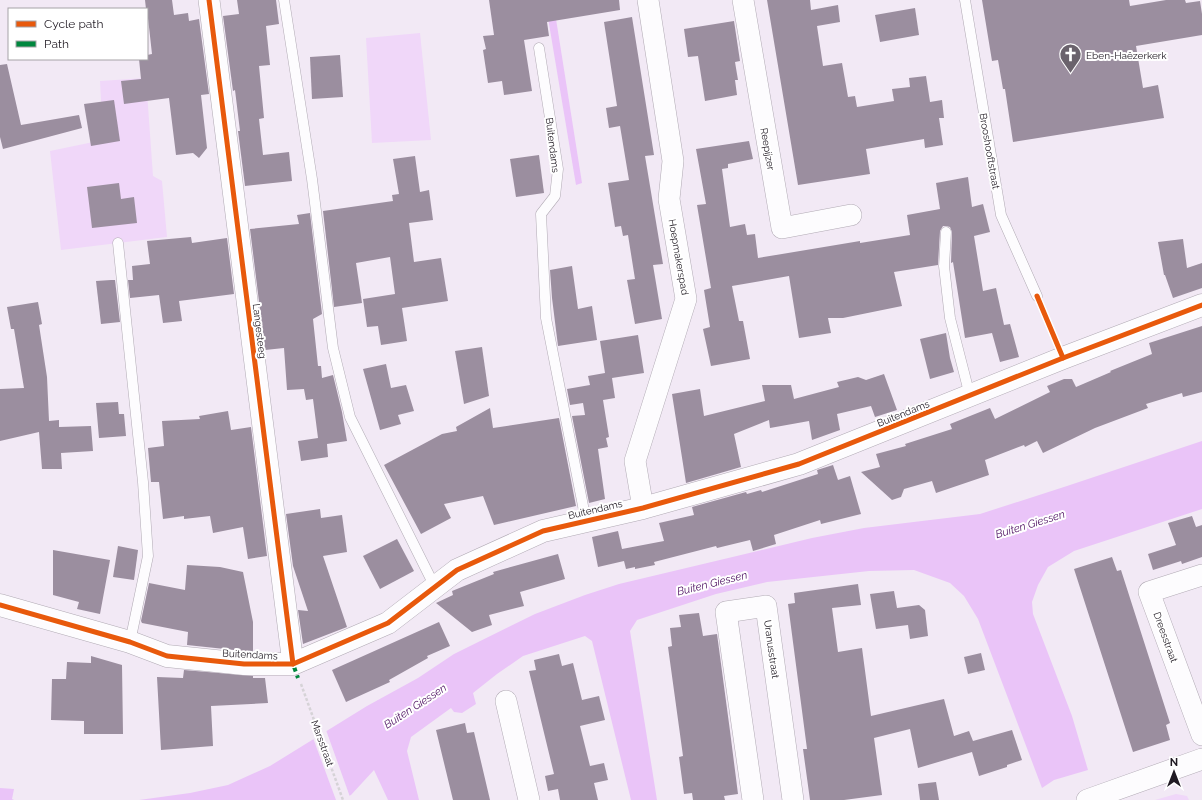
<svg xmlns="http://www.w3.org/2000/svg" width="1202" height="800" font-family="Raleway,sans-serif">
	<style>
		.green { fill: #f0d7f9 }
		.water { fill: #eac4f8 }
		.pier { fill: #f2e9f5 }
		.building { fill: #9b8e9f }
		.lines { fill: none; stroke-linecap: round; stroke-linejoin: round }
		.service-casing { stroke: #b1aab4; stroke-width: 11 }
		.minor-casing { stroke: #b1aab4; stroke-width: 22 }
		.tertiary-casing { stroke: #b1aab4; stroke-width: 23 }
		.path { stroke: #d6d3d7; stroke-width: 2.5; stroke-dasharray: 3 2; stroke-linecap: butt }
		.service { stroke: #fdfcfe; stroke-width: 10 }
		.minor { stroke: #fdfcfe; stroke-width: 21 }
		.tertiary { stroke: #fdfcfe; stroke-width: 22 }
		.quiet { stroke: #00873e; stroke-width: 4; stroke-dasharray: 8 4; stroke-linecap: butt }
		.cycleway-casing { stroke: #fff; stroke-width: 8 }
		.cycleway { stroke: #e8590c; stroke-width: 5 }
		.labels { text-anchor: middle; stroke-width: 4; stroke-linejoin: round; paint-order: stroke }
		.poi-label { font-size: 10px; fill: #201a23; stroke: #fff; text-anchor: start }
		.street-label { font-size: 10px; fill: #201a23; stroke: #fff }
		.water-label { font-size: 11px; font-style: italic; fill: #4e1162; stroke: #fff }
	</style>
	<rect width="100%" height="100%" fill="#f2e9f5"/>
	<g class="green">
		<path d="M 420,33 L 431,140 L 372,143 L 366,38 Z"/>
		<path d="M 146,78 L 153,176 L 162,181 L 167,237 L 61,250 L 50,151 L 103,140 L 100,81 Z"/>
		<path d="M 1176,794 L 1187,796 L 1189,800 L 1155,800 Z"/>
	</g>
	<g class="water">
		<path d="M 545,0 L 553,0 L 582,183 L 576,185 Z"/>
		<path d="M 1202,441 L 1202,509 L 1074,551 L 1048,567 L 1038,585 L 1032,602 L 1033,614 L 1072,716 L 1088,770 L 1054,780 L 1042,788 L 978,619 L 964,596 L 950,583 L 914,570 L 869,571 L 767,582 L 716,594 L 637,620 L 630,631 L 657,800 L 631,800 L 592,641 L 585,636 L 523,656 L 497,674 L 473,693 L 476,704 L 462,713 L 454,712 L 451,708 L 411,737 L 407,751 L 419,800 L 388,800 L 374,770 L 351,795 L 340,800 L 139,800 L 190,793 L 228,785 L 270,766 L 367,706 L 418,678 L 454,654 L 535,614 L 585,595 L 619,584 L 812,538 L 864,528 L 980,514 L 1067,486 Z"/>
		<path d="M 0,788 L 14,789 L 12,799 L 14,800 L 0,800 Z"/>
	</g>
	<path class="pier" d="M 326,730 L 350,797 L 345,800 L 336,800 L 313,738 Z"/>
	<g class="building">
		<path d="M 145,0 L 172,0 L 174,15 L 188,13 L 189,21 L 199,19 L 209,94 L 201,95 L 207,148 L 199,158 L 193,153 L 176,155 L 169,98 L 124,104 L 121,81 L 141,79 L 139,59 L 147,59 L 147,55 L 152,54 L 147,9 L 146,9 Z"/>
		<path d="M 237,0 L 276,0 L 279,24 L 266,26 L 270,65 L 259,66 L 264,118 L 259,119 L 263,155 L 289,152 L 292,181 L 245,186 L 238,131 L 240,131 L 235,90 L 233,91 L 223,16 L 239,14 Z"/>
		<path d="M 489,0 L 619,0 L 620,10 L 547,22 L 549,36 L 524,40 L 532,91 L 504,95 L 502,81 L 488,83 L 483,50 L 486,49 L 483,36 L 494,35 Z"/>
		<path d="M 767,0 L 810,0 L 811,10 L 838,5 L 840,22 L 817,26 L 823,66 L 842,63 L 848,97 L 855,96 L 857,107 L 894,101 L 892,89 L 910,87 L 909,78 L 926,76 L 930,102 L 942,100 L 944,118 L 939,118 L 943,145 L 925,148 L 924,139 L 866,149 L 870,174 L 798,185 Z"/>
		<path d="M 982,0 L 1129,0 L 1130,6 L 1166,0 L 1185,0 L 1186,3 L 1200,1 L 1202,14 L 1202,35 L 1136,46 L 1143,88 L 1158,85 L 1164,118 L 1013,142 L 1005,89 L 1003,89 L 998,60 L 992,61 Z"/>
		<path d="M 915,8 L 919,35 L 880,42 L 875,15 Z"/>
		<path d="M 632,17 L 654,155 L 645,156 L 663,264 L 653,265 L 662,319 L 635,324 L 627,280 L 635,279 L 628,235 L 623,236 L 621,226 L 615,227 L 608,183 L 629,180 L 620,126 L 609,128 L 606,108 L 617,106 L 604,22 Z"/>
		<path d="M 734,21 L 740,61 L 735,62 L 738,80 L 735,80 L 737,95 L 705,101 L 698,56 L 688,57 L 684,29 Z"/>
		<path d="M 340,55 L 343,97 L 312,99 L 310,57 Z"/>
		<path d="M 7,64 L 21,125 L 79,115 L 82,128 L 3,149 L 0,137 L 0,65 Z"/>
		<path d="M 114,100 L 120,141 L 91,146 L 84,104 Z"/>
		<path d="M 749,141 L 753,159 L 728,164 L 728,168 L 722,169 L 730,227 L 745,224 L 747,235 L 755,234 L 758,258 L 860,241 L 860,243 L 910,235 L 907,215 L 940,209 L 936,183 L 968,177 L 972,207 L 983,204 L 990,232 L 974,236 L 983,291 L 996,288 L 1004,325 L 1010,324 L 1019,357 L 1000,362 L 992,333 L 965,338 L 953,262 L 951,263 L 952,232 L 950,227 L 946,226 L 943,226 L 940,231 L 938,265 L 894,272 L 902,306 L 843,318 L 828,318 L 831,333 L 799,338 L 789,276 L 732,286 L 739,321 L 743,321 L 750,359 L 711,366 L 703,329 L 710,327 L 704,290 L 711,288 L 697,205 L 706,204 L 696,149 Z"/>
		<path d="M 539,155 L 544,193 L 516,197 L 510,159 Z"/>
		<path d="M 415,156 L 420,192 L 429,190 L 433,220 L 409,223 L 414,262 L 441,258 L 448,301 L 402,308 L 407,341 L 381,345 L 378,326 L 367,327 L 363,299 L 395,294 L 390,257 L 356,263 L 362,303 L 334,307 L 323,211 L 393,201 L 392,195 L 399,194 L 393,159 Z"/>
		<path d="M 119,183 L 121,199 L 134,197 L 137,223 L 92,228 L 87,187 Z"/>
		<path d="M 310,213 L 322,314 L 313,319 L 318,366 L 321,366 L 322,378 L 333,375 L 342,412 L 347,441 L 327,444 L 328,457 L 301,461 L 298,441 L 318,438 L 313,399 L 306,400 L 304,389 L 287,390 L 284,348 L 265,350 L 250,229 L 299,224 L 297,215 Z"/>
		<path d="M 191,237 L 192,243 L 227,238 L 234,294 L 179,301 L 182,321 L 163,323 L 159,295 L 130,298 L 128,280 L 133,280 L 132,266 L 150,264 L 147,241 Z"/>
		<path d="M 1183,239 L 1187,268 L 1202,263 L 1202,288 L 1173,298 L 1165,275 L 1164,275 L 1158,242 Z"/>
		<path d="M 572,266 L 578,309 L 592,306 L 597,340 L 558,346 L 552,298 L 550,270 Z"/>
		<path d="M 111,280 L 115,280 L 120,322 L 101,324 L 96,281 Z"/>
		<path d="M 38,302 L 42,324 L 39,325 L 47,377 L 49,421 L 59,420 L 59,427 L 91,426 L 93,451 L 61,453 L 62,469 L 42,469 L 39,432 L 0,441 L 0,389 L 24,388 L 14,329 L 11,329 L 7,307 Z"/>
		<path d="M 1202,326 L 1202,392 L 1183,397 L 1182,393 L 1146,404 L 1148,408 L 1095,428 L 1043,453 L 1037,441 L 1025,447 L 1024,445 L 985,460 L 989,475 L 936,493 L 932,481 L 904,489 L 901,497 L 892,500 L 861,472 L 880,467 L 876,454 L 906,446 L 905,444 L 952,429 L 950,424 L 990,408 L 995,419 L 1050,392 L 1047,386 L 1064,379 L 1072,379 L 1076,387 L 1111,372 L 1110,371 L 1152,354 L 1149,343 Z"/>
		<path d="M 946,333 L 950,358 L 954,372 L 930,379 L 920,339 Z"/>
		<path d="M 638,335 L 644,373 L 612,378 L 615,398 L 603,400 L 609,437 L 606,438 L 608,447 L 598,449 L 605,499 L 589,503 L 572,416 L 585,415 L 583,403 L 570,405 L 567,389 L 590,385 L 588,376 L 605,373 L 600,341 Z"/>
		<path d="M 482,347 L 489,396 L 464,404 L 455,351 Z"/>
		<path d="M 386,364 L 391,388 L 406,385 L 414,411 L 398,415 L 401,424 L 380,430 L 363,369 Z"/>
		<path d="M 884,374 L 897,410 L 875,417 L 871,406 L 837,414 L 840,430 L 812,440 L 809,421 L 770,428 L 769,420 L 734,434 L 741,467 L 686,483 L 672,394 L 700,389 L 704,416 L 765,401 L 762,385 L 791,385 L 794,399 L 839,387 L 837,382 L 858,377 L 866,380 Z"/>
		<path d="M 118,402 L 119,414 L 124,414 L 126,436 L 99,438 L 96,403 Z"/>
		<path d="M 490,408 L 493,428 L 559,418 L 576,506 L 494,525 L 483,496 L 444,504 L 451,518 L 421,534 L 384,465 L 442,434 L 457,431 L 456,427 Z"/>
		<path d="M 228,411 L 231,430 L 251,427 L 267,556 L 248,559 L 243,527 L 213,533 L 210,516 L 184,519 L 184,516 L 163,519 L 159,482 L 151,482 L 148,448 L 164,446 L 162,421 L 200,419 L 199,416 Z"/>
		<path d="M 833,465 L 838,480 L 850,476 L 861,514 L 821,524 L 820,520 L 774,535 L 776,544 L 753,551 L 750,540 L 717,548 L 716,546 L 654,562 L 655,565 L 635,569 L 635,567 L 626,569 L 624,561 L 598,567 L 592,537 L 618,531 L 622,549 L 664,541 L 659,523 L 694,515 L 692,507 L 746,492 L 747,494 L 761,490 L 762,492 L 818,474 L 817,470 Z"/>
		<path d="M 320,509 L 321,518 L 342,515 L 347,552 L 323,556 L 347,627 L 303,644 L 298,610 L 308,611 L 293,566 L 286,514 Z"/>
		<path d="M 1192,516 L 1196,527 L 1202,525 L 1202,557 L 1182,564 L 1181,561 L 1153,570 L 1148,554 L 1176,545 L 1168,523 Z"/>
		<path d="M 397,539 L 414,571 L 380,589 L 363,556 Z"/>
		<path d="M 118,546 L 138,550 L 134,580 L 113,577 Z"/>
		<path d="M 53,550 L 110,560 L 100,614 L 77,609 L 79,602 L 53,595 Z"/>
		<path d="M 558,554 L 565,579 L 520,592 L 524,606 L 489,615 L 492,625 L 472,632 L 436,603 L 453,595 L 452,591 L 494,574 L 493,572 Z"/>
		<path d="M 1112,557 L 1117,571 L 1121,570 L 1170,723 L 1166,725 L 1170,740 L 1133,752 L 1074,569 Z"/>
		<path d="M 187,565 L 220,567 L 243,572 L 253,622 L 253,652 L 187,645 L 188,632 L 142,623 L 141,621 L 149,583 L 185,590 Z"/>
		<path d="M 858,584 L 861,605 L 832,608 L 838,652 L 862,648 L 871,716 L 944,699 L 954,736 L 969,731 L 973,741 L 1012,730 L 1022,760 L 1007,765 L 1007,767 L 979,776 L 972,752 L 918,768 L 910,729 L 874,738 L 882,795 L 844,800 L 810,800 L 803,749 L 807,749 L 788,604 L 795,603 L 794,593 Z"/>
		<path d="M 894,591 L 897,608 L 919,605 L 925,610 L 928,636 L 910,639 L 908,625 L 876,629 L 870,594 Z"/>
		<path d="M 699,613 L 703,636 L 717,634 L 730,731 L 738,794 L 724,796 L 725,800 L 693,800 L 692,793 L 684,794 L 679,757 L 683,756 L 668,647 L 672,646 L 670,628 L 681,627 L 679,615 Z"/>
		<path d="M 439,622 L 450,646 L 427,656 L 428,658 L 389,680 L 390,682 L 346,702 L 332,670 Z"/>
		<path d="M 981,653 L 985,670 L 968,674 L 964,657 Z"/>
		<path d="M 559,654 L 562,666 L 573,663 L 582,700 L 599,696 L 605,720 L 580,726 L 590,766 L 604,763 L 608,780 L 594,783 L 598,800 L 560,800 L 558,789 L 548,791 L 545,776 L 554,774 L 529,671 L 536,670 L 534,660 Z"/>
		<path d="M 91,656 L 122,665 L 123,734 L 84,734 L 84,721 L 51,720 L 52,679 L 66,679 L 67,662 L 91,663 Z"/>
		<path d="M 184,670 L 253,676 L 253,678 L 265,678 L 268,703 L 211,706 L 213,746 L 161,750 L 157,677 L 183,678 Z"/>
		<path d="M 465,723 L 467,733 L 474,732 L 490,800 L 453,800 L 436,730 Z"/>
		<path d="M 936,782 L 939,800 L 920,800 L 918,784 Z"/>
	</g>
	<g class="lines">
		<defs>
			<g id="service">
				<path d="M 284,0 L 312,179 L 333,348 L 350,417 L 435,587"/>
				<path d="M 965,0 L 1001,215 L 1037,296"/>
				<path d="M 539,48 L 558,169 L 555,196 L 541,214 L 546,318 L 586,521"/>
				<path d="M 946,232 L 944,266 L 950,318 L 970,396"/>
				<path d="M 118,243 L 143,482 L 148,556 L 130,642"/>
			</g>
			<g id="minor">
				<path d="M 209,0 L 293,664"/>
				<path d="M 743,0 L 782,228 L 851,215"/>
				<path d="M 643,508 L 635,461 L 686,299 L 669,199 L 673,161 L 648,0"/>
				<path d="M 1202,575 L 1149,592 L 1202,735"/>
				<path d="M 506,701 L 529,800"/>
				<path d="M 753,800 L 726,612 L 766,606 L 793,800"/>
				<path d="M 1087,800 L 1202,759"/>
			</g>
			<path id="tertiary" d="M 0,605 L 130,642 L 167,656 L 244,664 L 293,664 L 388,623 L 457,570 L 543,531 L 643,508 L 799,464 L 1063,358 L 1202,305"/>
		</defs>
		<use href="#service" class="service-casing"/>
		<use href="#minor" class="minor-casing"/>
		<use href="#tertiary" class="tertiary-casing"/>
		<path class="path" d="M 301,684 L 343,800"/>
		<use href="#service" class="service"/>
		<use href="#minor" class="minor"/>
		<use href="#tertiary" class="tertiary"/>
		<path class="quiet" d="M 293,664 L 298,678"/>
		<defs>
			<g id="cycleway">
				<path d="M 209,0 L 293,664"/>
				<path d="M 1037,296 L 1063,358"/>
				<path d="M 0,605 L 130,642 L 167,656 L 244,664 L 293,664 L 388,623 L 457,570 L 543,531 L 643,508 L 799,464 L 1063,358 L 1202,305"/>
			</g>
		</defs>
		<use href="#cycleway" class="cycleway-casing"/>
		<use href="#cycleway" class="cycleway"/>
	</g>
	<defs>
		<symbol id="church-pin" viewBox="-11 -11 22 30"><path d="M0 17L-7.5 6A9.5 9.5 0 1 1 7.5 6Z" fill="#6a626c" stroke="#fff"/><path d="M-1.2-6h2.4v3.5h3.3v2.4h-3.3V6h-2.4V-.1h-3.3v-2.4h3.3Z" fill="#fff"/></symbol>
	</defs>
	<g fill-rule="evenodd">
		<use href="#church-pin" x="1058" y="42" width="25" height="34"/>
	</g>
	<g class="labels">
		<g class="poi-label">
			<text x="1086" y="59">Eben-Haëzerkerk</text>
		</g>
		<g class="street-label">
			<text transform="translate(553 145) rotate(83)" y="4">Buitendams</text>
			<text transform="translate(768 149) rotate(80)" y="4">Reepijzer</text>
			<text transform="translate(990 151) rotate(80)" y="4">Brooshooftstraat</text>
			<text transform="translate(679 257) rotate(80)" y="4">Hoepmakerspad</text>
			<text transform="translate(260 331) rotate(83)" y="4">Langesteeg</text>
			<text transform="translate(903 413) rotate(-22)" y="4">Buitendams</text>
			<text transform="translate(595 509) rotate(-13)" y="4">Buitendams</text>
			<text transform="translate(1166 637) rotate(70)" y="4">Dreesstraat</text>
			<text transform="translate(772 649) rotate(82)" y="4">Uranusstraat</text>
			<text transform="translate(250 654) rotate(3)" y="4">Buitendams</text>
			<text transform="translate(323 743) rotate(70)" y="4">Marsstraat</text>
		</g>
		<g class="water-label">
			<text transform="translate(1030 524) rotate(-17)" y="4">Buiten Giessen</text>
			<text transform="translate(712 583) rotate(-14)" y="4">Buiten Giessen</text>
			<text transform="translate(415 706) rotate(-33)" y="4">Buiten Giessen</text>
		</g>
	</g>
	<rect x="8" y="8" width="140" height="52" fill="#ffffff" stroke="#a6a3a7"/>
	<rect x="16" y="21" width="20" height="6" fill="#e8590c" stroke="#a6a3a7"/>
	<text x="44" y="28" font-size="12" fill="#201a23">Cycle path</text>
	<rect x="16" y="41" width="20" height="6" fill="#00873e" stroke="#a6a3a7"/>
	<text x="44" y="48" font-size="12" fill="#201a23">Path</text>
	<g transform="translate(1174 772)" stroke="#ffffff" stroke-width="3" paint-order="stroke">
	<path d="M0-3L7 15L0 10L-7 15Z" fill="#201a23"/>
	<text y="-6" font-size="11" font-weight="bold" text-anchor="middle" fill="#201a23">N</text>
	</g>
</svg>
